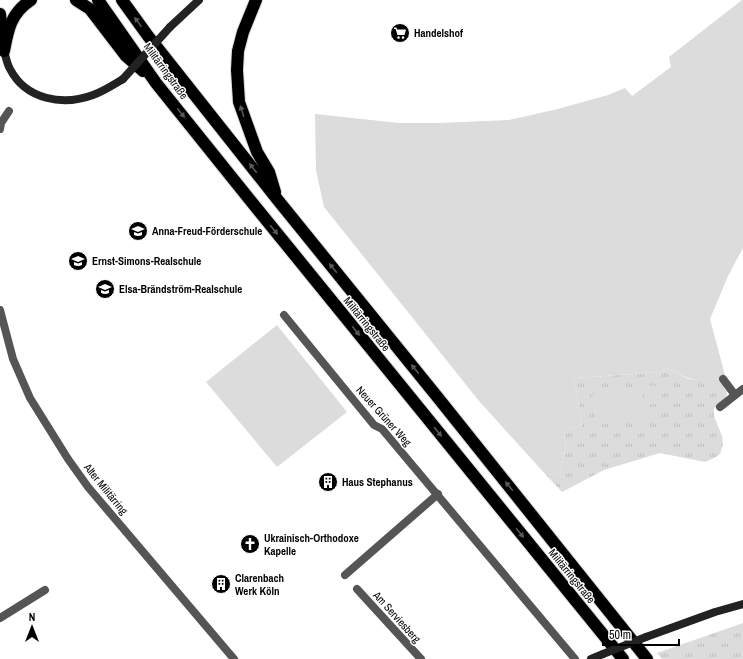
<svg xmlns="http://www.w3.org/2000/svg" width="743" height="659" font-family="'Archivo Narrow',sans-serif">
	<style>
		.grass { fill: url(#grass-tufts) }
		.garden { fill: #dcdcdc }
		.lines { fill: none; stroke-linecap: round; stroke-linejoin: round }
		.highway-casing { stroke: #dbdbdb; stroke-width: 14 }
		.street { stroke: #555; stroke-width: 8 }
		.secondary { stroke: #222; stroke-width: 8 }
		.highway { stroke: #000; stroke-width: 12 }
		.secondary-bridge { stroke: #222; stroke-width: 8 }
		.oneway { fill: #595959 }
		.labels { text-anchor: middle; stroke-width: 3; stroke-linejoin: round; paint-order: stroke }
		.poi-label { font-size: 11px; font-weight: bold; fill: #000; stroke: #fff; text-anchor: start }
		.street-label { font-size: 11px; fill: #000; stroke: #fff }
	</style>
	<defs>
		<pattern id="grass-tufts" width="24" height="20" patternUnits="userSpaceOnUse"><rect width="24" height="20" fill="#dcdcdc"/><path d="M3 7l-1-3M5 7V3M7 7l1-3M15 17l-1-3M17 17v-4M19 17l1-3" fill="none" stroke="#bbb"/></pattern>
	</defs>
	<rect width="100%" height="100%" fill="#fff"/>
	<g class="grass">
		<path d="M 666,368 L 689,379 L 701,380 L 718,379 L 727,392 L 726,399 L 714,408 L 714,416 L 722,436 L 723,444 L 720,454 L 716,457 L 705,462 L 660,453 L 604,470 L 562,492 L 546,475 L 560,473 L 566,447 L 564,430 L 582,426 L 574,378 L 662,372 Z"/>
		<path d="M 743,623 L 743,659 L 662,659 L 657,653 Z"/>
	</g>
	<g class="garden">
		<path d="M 742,0 L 743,0 L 743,248 L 728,276 L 710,319 L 725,375 C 705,388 685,377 666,368 L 662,372 L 574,378 L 582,426 L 564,430 L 566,447 L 560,473 L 546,475 L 479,401 L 324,207 L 316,170 L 315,114 L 399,123 L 440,123 L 509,120 L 558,109 L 608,95 L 625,88 L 632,96 L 671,67 L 669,57 Z"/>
		<path d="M 277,325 L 347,412 L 277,467 L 206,382 Z"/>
		<path d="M 660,385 L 662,403 L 645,405 L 643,387 Z"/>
		<path d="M 642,389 L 645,420 L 595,425 L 592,394 Z"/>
	</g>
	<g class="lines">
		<defs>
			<g id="highway">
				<path d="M 76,0 L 90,9 L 126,56 L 143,71"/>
				<path d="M 98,0 L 156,83 L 250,200 L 623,659"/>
				<path d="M 122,0 L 148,36 L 277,199 L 439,399 L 647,659"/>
				<path d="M 256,0 L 243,32 L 238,51 L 237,70 L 239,102 L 257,152 L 269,172 L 275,192"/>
				<path d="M 0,14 L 3,40"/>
				<path d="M 4,51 C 8,29 11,13 31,0"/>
			</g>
		</defs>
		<use href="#highway" class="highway-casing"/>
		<g class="street">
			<path d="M 0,129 L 1,123 L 9,111"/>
			<path d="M 0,310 L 13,359 L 30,398 L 68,459 L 88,487 L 234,659"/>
			<path d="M 284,315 L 374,425 L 382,429 L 575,659"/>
			<path d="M 723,379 L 735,395"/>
			<path d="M 720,407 L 743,389"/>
			<path d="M 345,575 L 438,494"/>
			<path d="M 357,589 L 421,659"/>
			<path d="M 0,618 L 45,590"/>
		</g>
		<g class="secondary">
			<path d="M 170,27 L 199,0"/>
			<path d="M 4,51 C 6,57 7,64 10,69 C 26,100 63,106 93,95 C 104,91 113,85 123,79"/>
			<path d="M 646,637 L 715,612 L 743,604"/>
			<path d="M 591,659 L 603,654"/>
		</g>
		<use href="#highway" class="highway"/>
		<g class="secondary-bridge">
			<path d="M 123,79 L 170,27"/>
			<path d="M 603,654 L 646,637"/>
		</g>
	</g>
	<defs><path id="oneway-solid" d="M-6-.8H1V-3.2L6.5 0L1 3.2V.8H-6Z"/></defs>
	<g class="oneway">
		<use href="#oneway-solid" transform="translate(138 22) rotate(-126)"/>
		<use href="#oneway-solid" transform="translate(242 111) rotate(-108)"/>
		<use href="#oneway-solid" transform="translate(181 113) rotate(52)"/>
		<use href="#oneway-solid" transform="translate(253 168) rotate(-128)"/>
		<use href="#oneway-solid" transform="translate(274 230) rotate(51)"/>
		<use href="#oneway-solid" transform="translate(333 268) rotate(-129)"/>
		<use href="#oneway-solid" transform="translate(356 331) rotate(51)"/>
		<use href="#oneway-solid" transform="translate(415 369) rotate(-129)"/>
		<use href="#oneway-solid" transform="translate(438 432) rotate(51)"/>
		<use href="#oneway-solid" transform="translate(509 486) rotate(-129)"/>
		<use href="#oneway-solid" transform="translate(520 533) rotate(51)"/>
	</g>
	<defs>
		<symbol id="supermarket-disc" viewBox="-11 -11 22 22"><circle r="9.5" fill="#000" stroke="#fff"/><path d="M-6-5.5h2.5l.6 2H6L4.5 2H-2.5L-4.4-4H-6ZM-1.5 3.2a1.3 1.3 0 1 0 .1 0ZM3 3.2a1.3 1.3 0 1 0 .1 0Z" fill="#fff"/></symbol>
		<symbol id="school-disc" viewBox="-11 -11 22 22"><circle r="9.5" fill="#000" stroke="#fff"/><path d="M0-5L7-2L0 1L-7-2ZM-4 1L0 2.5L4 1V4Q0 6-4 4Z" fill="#fff"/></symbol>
		<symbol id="building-disc" viewBox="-11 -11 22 22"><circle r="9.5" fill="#000" stroke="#fff"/><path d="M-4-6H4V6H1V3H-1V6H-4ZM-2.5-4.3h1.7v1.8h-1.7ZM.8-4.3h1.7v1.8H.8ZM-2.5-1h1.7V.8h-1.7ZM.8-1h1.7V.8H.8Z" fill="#fff"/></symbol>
		<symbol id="church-disc" viewBox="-11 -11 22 22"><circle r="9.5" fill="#000" stroke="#fff"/><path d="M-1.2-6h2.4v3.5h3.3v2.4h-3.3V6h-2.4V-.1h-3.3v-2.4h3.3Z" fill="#fff"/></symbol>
	</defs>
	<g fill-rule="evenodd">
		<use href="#supermarket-disc" x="389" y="22" width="22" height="22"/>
		<use href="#school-disc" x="127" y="220" width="22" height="22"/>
		<use href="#school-disc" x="67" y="250" width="22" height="22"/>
		<use href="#school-disc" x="94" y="278" width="22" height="22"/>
		<use href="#building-disc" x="317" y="471" width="22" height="22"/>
		<use href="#church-disc" x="239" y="533" width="22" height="22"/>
		<use href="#building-disc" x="210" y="573" width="22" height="22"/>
	</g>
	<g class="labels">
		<g class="poi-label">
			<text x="414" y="37">Handelshof</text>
			<text x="152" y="235">Anna-Freud-Förderschule</text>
			<text x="92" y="265">Ernst-Simons-Realschule</text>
			<text x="119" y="293">Elsa-Brändström-Realschule</text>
			<text x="342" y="486">Haus Stephanus</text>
			<text x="264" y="542">Ukrainisch-Orthodoxe<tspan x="264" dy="13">Kapelle</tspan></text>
			<text x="235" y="582">Clarenbach<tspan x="235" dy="13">Werk Köln</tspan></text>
		</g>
		<g class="street-label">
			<text transform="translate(166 71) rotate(54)" y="4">Militärringstraße</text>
			<text transform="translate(367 324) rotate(51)" y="4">Militärringstraße</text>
			<text transform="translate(384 416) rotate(48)" y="4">Neuer Grüner Weg</text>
			<text transform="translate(106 489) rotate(51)" y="4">Alter Militärring</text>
			<text transform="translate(572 576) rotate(51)" y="4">Militärringstraße</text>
			<text transform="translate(397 617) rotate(48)" y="4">Am Serviesberg</text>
		</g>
	</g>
	<g transform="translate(32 627)" stroke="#ffffff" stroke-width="3" paint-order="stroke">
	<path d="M0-3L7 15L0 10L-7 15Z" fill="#000000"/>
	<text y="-6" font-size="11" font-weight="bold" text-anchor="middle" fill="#000000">N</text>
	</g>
	<path d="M603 639v6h76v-6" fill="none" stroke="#000000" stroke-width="2"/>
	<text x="609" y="639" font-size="12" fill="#000000" stroke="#ffffff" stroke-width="3" paint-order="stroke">50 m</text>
</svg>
